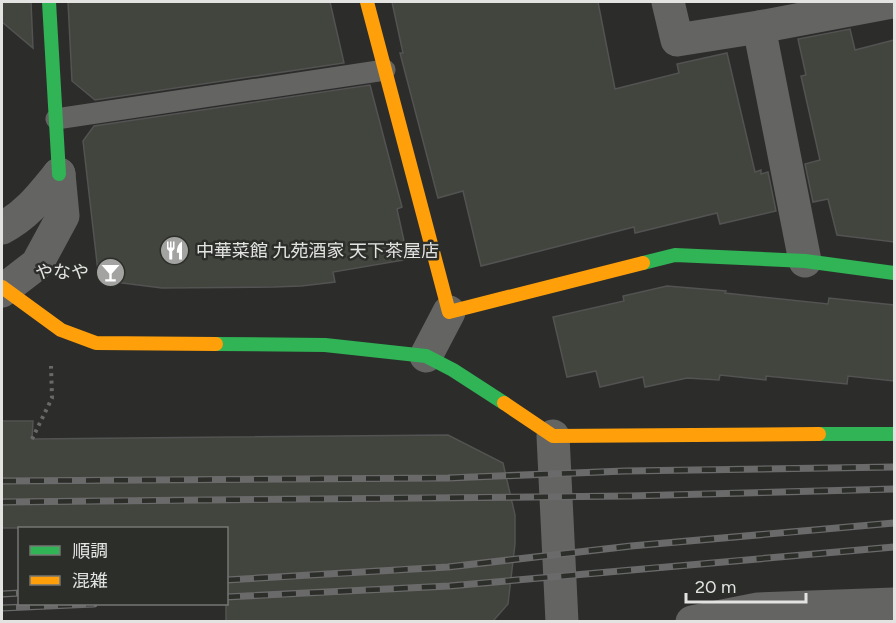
<svg xmlns="http://www.w3.org/2000/svg" width="896" height="623" font-family="Figtree,'Noto Sans JP',sans-serif">
	<style>
		.building { fill: #42453e; stroke: #525352; stroke-width: 1.5 }
		.lines { fill: none; stroke-linecap: round; stroke-linejoin: round }
		.path { stroke: #696968; stroke-width: 4; stroke-dasharray: 3 4.5; stroke-linecap: butt }
		.lane { stroke: #646463; stroke-width: 21 }
		.street { stroke: #646463; stroke-width: 33 }
		.fast { stroke: #30b455; stroke-width: 14 }
		.slow { stroke: #ff9f0a; stroke-width: 14 }
		.rail-casing { stroke: #6a6a6a; stroke-width: 7 }
		.rail { stroke: #2c2e2a; stroke-width: 4.5; stroke-dasharray: 14; stroke-linecap: butt }
		.labels { text-anchor: middle; stroke-width: 5; stroke-linejoin: round; paint-order: stroke }
		.poi-label { font-size: 18px; fill: #e3e4e2; stroke: #2c2e2a; text-anchor: start }
	</style>
	<rect width="100%" height="100%" fill="#2c2d2b"/>
	<g class="building">
		<path d="M 2,2 L 31,2 L 33,48 L 2,22 Z"/>
		<path d="M 68,2 L 330,2 L 344,63 L 95,100 L 72,81 Z"/>
		<path d="M 392,2 L 598,2 L 615,89 L 679,73 L 677,64 L 727,53 L 755,172 L 761,170 L 761,174 L 768,172 L 776,211 L 720,224 L 717,213 L 635,233 L 634,227 L 481,266 L 463,191 L 438,198 L 400,53 L 403,53 Z"/>
		<path d="M 850,29 L 855,50 L 894,40 L 894,242 L 837,235 L 828,199 L 813,202 L 805,164 L 820,160 L 801,76 L 806,75 L 798,39 Z"/>
		<path d="M 370,85 L 402,207 L 397,209 L 404,241 L 401,242 L 404,260 L 333,272 L 335,282 L 301,286 L 274,287 L 162,288 L 99,280 L 83,141 L 94,126 Z"/>
		<path d="M 667,286 L 726,291 L 725,293 L 828,304 L 829,298 L 894,305 L 894,381 L 848,376 L 847,384 L 766,376 L 766,380 L 720,375 L 719,380 L 687,378 L 645,387 L 643,377 L 600,387 L 596,371 L 567,377 L 553,317 L 624,301 L 623,296 Z"/>
		<path d="M 2,421 L 33,421 L 32,439 L 448,435 L 503,463 L 515,515 L 515,544 L 508,604 L 493,621 L 226,621 L 226,528 L 2,528 Z"/>
	</g>
	<g class="lines">
		<path class="path" d="M 32,439 L 52,398 L 51,366"/>
		<path class="lane" d="M 56,119 L 385,70"/>
		<g class="street">
			<path d="M 668,2 L 677,40 L 759,27 L 892,2"/>
			<path d="M 759,27 L 805,261"/>
			<path d="M 2,228 C 27,215 41,196 59,174"/>
			<path d="M 2,291 L 37,264 L 63,216 L 59,174"/>
			<path d="M 426,356 L 449,312"/>
			<path d="M 553,436 L 562,622"/>
			<path d="M 692,622 L 758,609 L 894,604"/>
		</g>
		<g class="fast">
			<path d="M 49,2 L 59,174"/>
			<path d="M 643,263 L 675,255 L 805,261 L 894,273"/>
			<path d="M 216,344 L 325,345 L 426,356 L 453,370 L 504,403"/>
			<path d="M 819,434 L 894,434"/>
		</g>
		<g class="slow">
			<path d="M 367,2 L 449,312 L 643,263"/>
			<path d="M 2,287 L 61,330 L 96,343 L 216,344"/>
			<path d="M 504,403 L 553,436 L 819,434"/>
		</g>
		<defs>
			<g id="rail">
				<path d="M 2,481 L 448,478 L 625,471 L 894,467"/>
				<path d="M 2,502 L 629,496 L 894,489"/>
				<path d="M 226,580 L 448,567 L 631,546 L 894,523"/>
				<path d="M 2,594 L 20,593"/>
				<path d="M 226,597 L 449,586 L 894,547"/>
				<path d="M 2,608 L 94,604"/>
			</g>
		</defs>
		<use href="#rail" class="rail-casing"/>
		<use href="#rail" class="rail"/>
	</g>
	<defs>
		<symbol id="restaurant-disc" viewBox="-11 -11 22 22"><circle r="9.5" fill="#a3a4a2" stroke="#2c2e2a"/><path d="M-5-6h1v4h1v-4h1v4h1v-4h1v5L-1.5 .5V6h-2V.5L-5-1ZM5-6V6H3V1.5H1.5Q1.5-4 5-6Z" fill="#fff"/></symbol>
		<symbol id="bar-disc" viewBox="-11 -11 22 22"><circle r="9.5" fill="#a3a4a2" stroke="#2c2e2a"/><path d="M-6-5H6L.8 .8V4.5H3.5V6h-7V4.5H-.8V.8Z" fill="#fff"/></symbol>
	</defs>
	<g fill-rule="evenodd">
		<use href="#restaurant-disc" x="158" y="234" width="33" height="33"/>
		<use href="#bar-disc" x="94" y="256" width="33" height="33"/>
	</g>
	<g class="labels">
		<g class="poi-label">
			<text x="196" y="257">中華菜館 九苑酒家 天下茶屋店</text>
			<text x="89" y="278" text-anchor="end">やなや</text>
		</g>
	</g>
	<rect width="896" height="623" fill="none" stroke="#e3e4e2" stroke-width="6"/>
	<rect x="18" y="527" width="210" height="78" fill="#2c2e2a" stroke="#757774" stroke-width="1.5"/>
	<rect x="30" y="546" width="30" height="9" fill="#30b455" stroke="#757774" stroke-width="1.5"/>
	<text x="72" y="557" font-size="18" fill="#e3e4e2">順調</text>
	<rect x="30" y="576" width="30" height="9" fill="#ff9f0a" stroke="#757774" stroke-width="1.5"/>
	<text x="72" y="587" font-size="18" fill="#e3e4e2">混雑</text>
	<path d="M686 593v9h120v-9" fill="none" stroke="#e3e4e2" stroke-width="3"/>
	<text x="695" y="593" font-size="18" fill="#e3e4e2" stroke="#2c2e2a" stroke-width="4.5" paint-order="stroke">20 m</text>
</svg>
